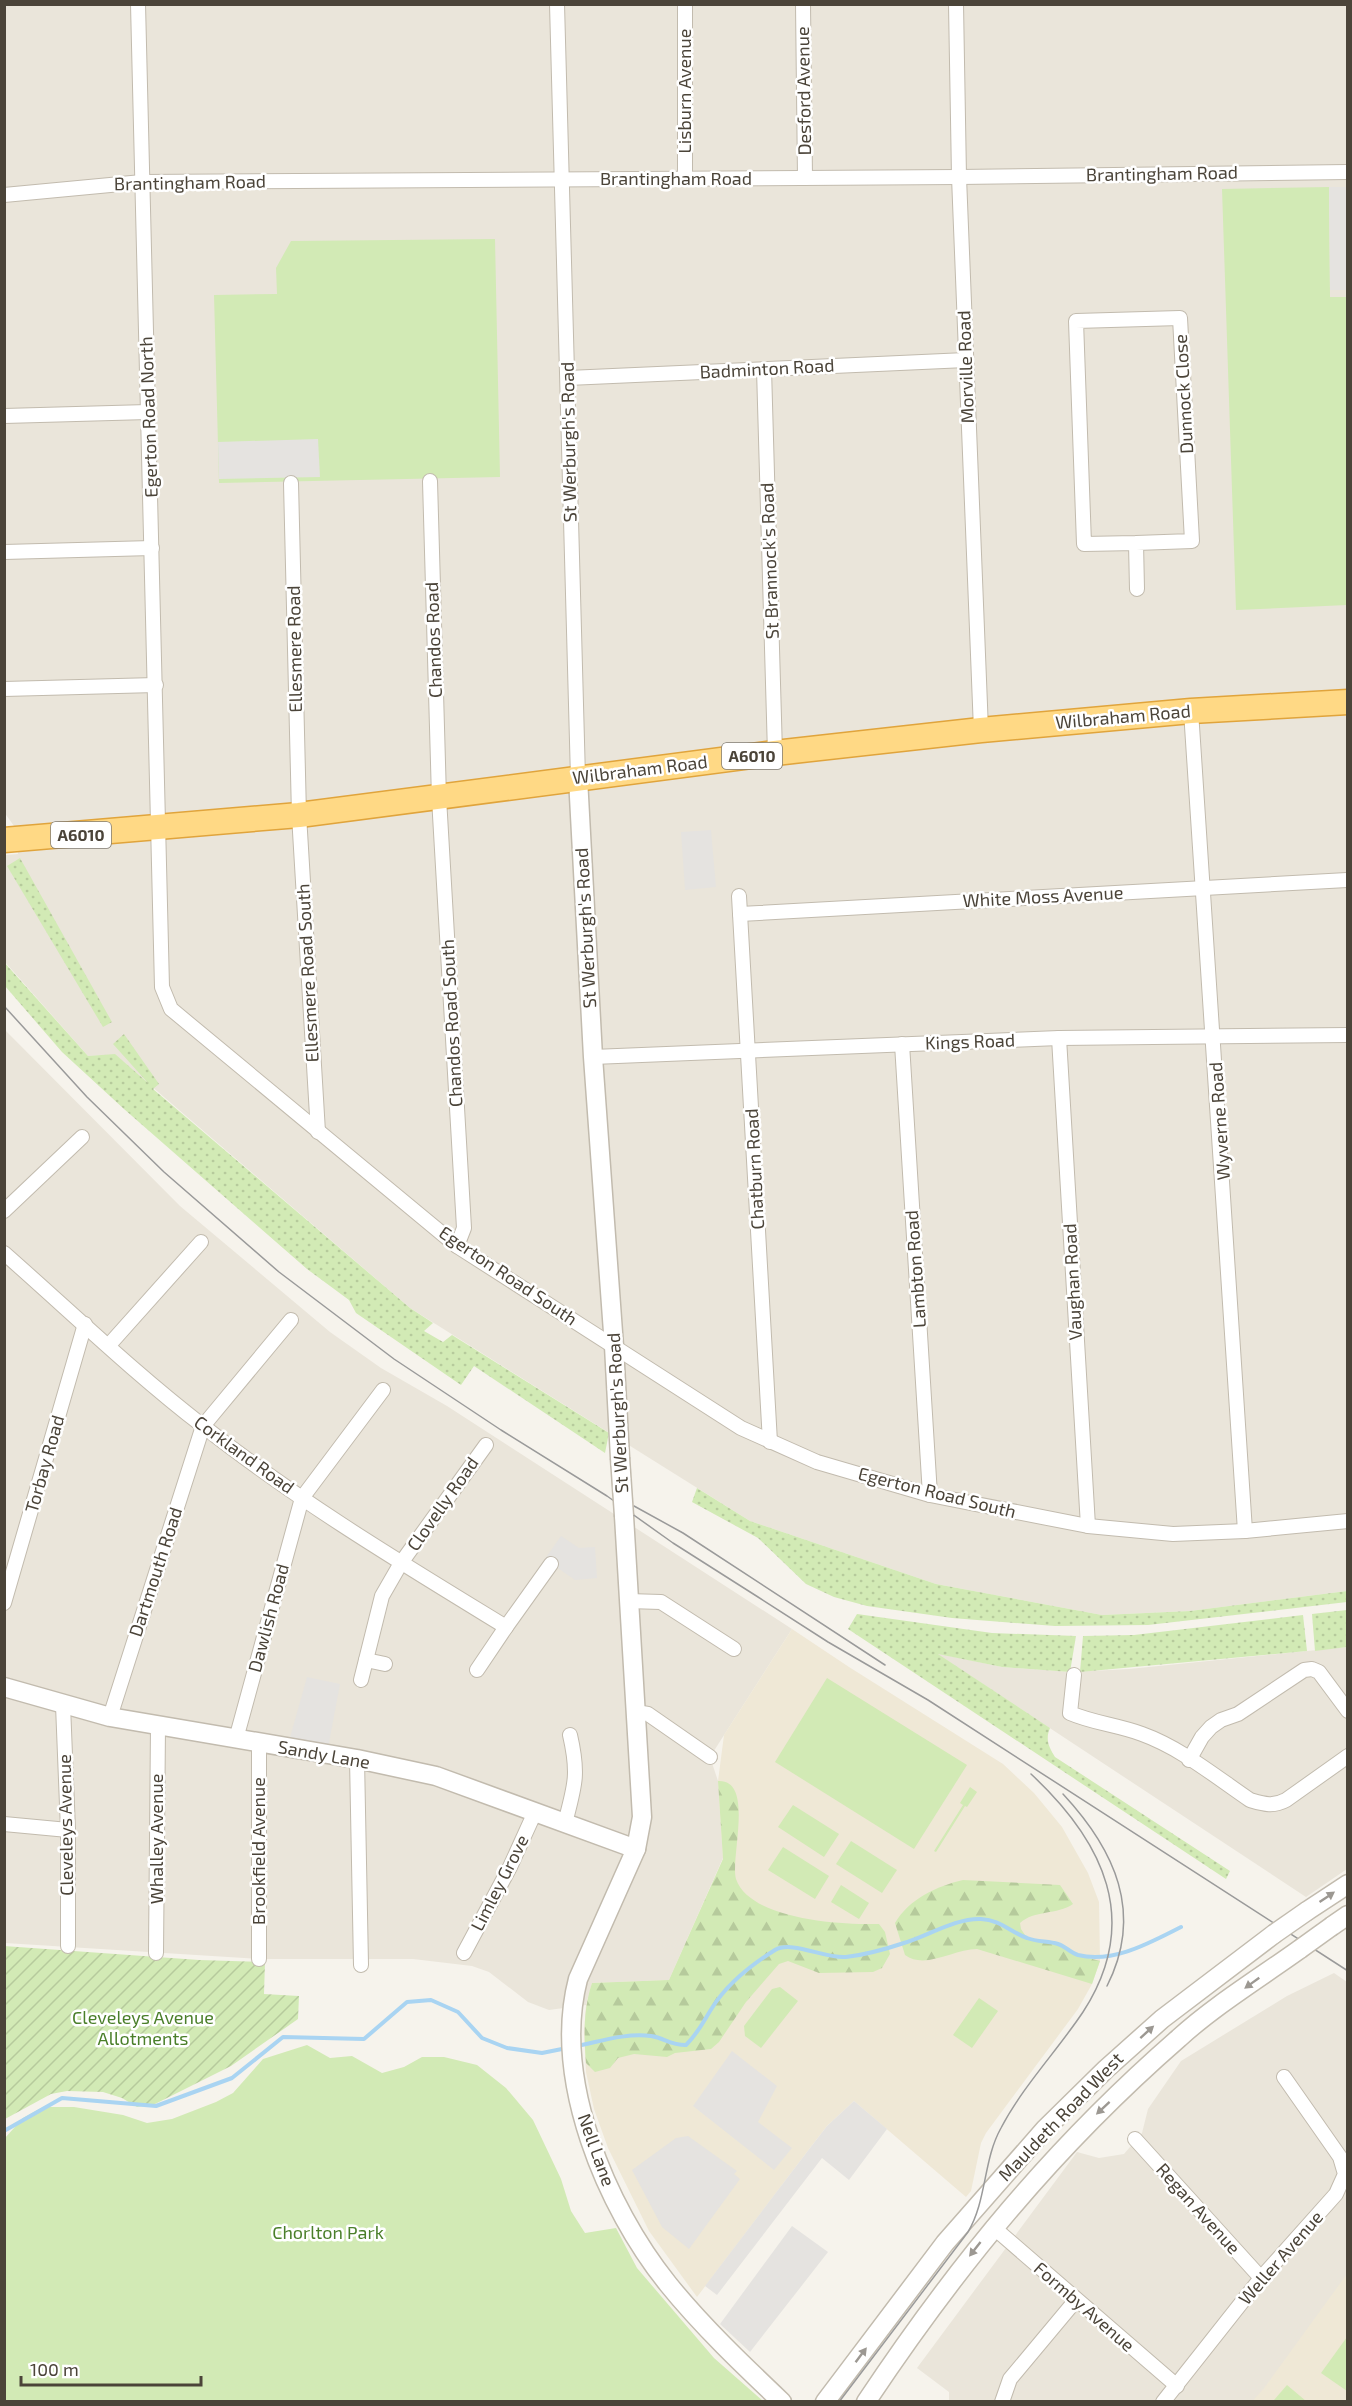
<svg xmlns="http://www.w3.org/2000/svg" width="1352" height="2406" font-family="'Exo 2',sans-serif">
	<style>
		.residential { fill: #eae5da }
		.education { fill: #efe8d6 }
		.grass { fill: url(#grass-dots) }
		.forest { fill: url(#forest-firs) }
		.park { fill: #d2eab5 }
		.garden { fill: url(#garden-furrows) }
		.parking { fill: #e5e3e0 }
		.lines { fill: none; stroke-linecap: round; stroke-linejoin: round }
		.stream { stroke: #a9d4f2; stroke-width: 4 }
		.minor-casing { stroke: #c2bbae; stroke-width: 16 }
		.tertiary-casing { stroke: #c2bbae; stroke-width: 21 }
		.trunk-casing { stroke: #e0a43c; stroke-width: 27 }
		.minor { stroke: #fff; stroke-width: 14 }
		.tertiary { stroke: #fff; stroke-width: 18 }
		.trunk { stroke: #ffd985; stroke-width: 24 }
		.tram { stroke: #9a9a9a; stroke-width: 1.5 }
		.tertiary-bridge-casing { stroke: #c2bbae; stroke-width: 21; stroke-linecap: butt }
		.tertiary-bridge { stroke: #fff; stroke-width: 18 }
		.oneway { fill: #9c9892 }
		.labels { text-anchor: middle; stroke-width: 5; stroke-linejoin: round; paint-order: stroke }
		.shield { fill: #fff; stroke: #817c74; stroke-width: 1.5 }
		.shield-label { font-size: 16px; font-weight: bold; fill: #4b4439 }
		.street-label { font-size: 18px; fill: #4b4439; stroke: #fff }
		.park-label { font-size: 18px; fill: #4a7f2a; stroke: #fff }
	</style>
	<defs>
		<pattern id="grass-dots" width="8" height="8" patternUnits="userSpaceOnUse" patternTransform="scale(1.5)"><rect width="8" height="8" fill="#d2eab5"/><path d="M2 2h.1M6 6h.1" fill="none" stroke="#b6ca9c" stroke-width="1.8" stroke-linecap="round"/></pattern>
		<pattern id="forest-firs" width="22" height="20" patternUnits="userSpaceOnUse" patternTransform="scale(1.5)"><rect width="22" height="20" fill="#d2eab5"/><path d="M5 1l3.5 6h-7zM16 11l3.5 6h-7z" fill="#b6ca9c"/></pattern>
		<pattern id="garden-furrows" width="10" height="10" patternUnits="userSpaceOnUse" patternTransform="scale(1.5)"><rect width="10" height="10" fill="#d2eab5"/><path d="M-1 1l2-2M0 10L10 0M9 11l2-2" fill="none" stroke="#b6ca9c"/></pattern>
	</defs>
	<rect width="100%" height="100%" fill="#f6f3ec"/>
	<g class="residential">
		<path d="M 4,5 L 1347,5 L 1347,1591 L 1190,1611 L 1102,1615 L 936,1584 L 750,1521 L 410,1308 L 115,1055 L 88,1056 L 5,962 L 5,855 L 18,854 L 14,826 L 4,812 Z"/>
		<path d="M 4,1029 L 180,1206 L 330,1332 L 381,1368 L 447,1406 L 792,1629 L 710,1757 L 718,1781 L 723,1858 L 669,1980 L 592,1983 L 586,2005 L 549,2010 L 528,2002 L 489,1972 L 472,1966 L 413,1959 L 259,1959 L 5,1943 Z"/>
		<path d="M 1347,1647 L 1347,1869 L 1306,1897 L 936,1653 L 1002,1667 L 1070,1672 L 1129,1669 Z"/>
		<path d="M 1334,1973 L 1347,1982 L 1347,2401 L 949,2401 L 949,2392 L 917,2368 L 1077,2152 L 1099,2158 L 1124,2154 L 1142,2133 L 1148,2109 L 1181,2061 L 1287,1996 Z"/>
	</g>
	<g class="education">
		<path d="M 792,1629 L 849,1667 L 1003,1764 L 1034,1793 L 1062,1827 L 1088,1873 L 1099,1902 L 1100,1961 L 1092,1984 L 1078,2009 L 986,2133 L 981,2143 L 971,2191 L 966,2197 L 854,2101 L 827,2126 L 810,2148 L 697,2297 L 649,2231 L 608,2148 L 594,2109 L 586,2072 L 584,2033 L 586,2005 L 592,1983 L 669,1980 L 723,1859 L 718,1781 L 724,1735 Z"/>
		<path d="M 1347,2274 L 1347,2401 L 1252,2402 L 1265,2387 Z"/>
	</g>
	<g class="grass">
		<path d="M 20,858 L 112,1022 L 103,1027 L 7,866 Z"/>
		<path d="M 4,962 L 88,1056 L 115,1054 L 148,1083 L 113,1044 L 124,1034 L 159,1084 L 153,1089 L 410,1308 L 433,1323 L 424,1331 L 443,1342 L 452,1335 L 609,1433 L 605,1453 L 474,1366 L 461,1385 L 356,1313 L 349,1300 L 307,1269 L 124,1109 L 62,1052 L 5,986 Z"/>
		<path d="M 697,1488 L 750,1521 L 936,1584 L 1102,1615 L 1190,1611 L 1347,1591 L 1347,1602 L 1148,1625 L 1055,1626 L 952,1618 L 867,1606 L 834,1597 L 806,1584 L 758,1538 L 692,1502 Z"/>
		<path d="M 1347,1610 L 1347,1647 L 1315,1651 L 1312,1614 Z"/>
		<path d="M 857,1614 L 992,1633 L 1076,1636 L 1070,1672 L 1002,1667 L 938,1654 L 1050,1728 C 1045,1740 1049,1747 1055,1757 L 1230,1871 L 1226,1879 L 848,1629 Z"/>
		<path d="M 1303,1615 L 1307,1651 L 1080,1672 L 1083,1636 L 1134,1635 Z"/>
	</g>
	<g class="forest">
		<path d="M 718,1781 C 755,1779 730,1858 736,1879 C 750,1920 843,1925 879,1924 L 885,1932 L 890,1954 L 882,1968 L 873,1972 L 819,1973 L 788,1961 L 779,1964 L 746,2002 L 719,2042 L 711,2049 L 675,2053 L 667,2057 L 634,2054 L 618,2058 L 610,2068 L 595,2072 L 586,2063 C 584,2036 583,2010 592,1983 L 669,1980 L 723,1859 Z"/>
		<path d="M 963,1880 L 1060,1885 L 1073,1904 C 1057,1915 1034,1910 1020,1923 L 1021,1929 L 1027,1938 L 1059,1944 L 1077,1955 L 1100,1961 L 1092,1984 L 977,1949 C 954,1949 925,1970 905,1955 L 895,1923 C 909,1899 937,1886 963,1880 Z"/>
	</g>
	<g class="park">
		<path d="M 1329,187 L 1330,297 L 1348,297 L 1347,605 L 1236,610 L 1222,189 Z"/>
		<path d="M 495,239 L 500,477 L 219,483 L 214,295 L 277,294 L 276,268 L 291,241 Z"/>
		<path d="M 827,1678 L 967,1765 L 914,1849 L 775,1762 Z"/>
		<path d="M 970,1787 L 977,1792 L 967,1807 L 965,1806 L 936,1852 L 934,1851 L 963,1805 L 960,1803 Z"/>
		<path d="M 793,1805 L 839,1834 L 824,1857 L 778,1827 Z"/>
		<path d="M 851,1841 L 897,1870 L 882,1893 L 836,1864 Z"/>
		<path d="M 783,1847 L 829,1876 L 815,1899 L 768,1870 Z"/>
		<path d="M 841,1885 L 869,1903 L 859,1919 L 831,1902 Z"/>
		<path d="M 780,1987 L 798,2001 L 761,2048 L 745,2036 L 744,2026 L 772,1989 Z"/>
		<path d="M 979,1998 L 998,2011 L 972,2048 L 953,2035 Z"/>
		<path d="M 307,2045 L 330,2058 L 352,2056 L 382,2073 L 404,2067 L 422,2057 L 444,2057 L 477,2065 L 506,2088 L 533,2120 L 561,2179 L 571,2211 L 585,2233 L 616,2228 L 637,2268 L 714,2358 L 763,2401 L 5,2401 L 5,2138 L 23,2118 L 43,2107 L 74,2107 L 123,2115 L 147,2123 L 172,2119 L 216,2102 L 233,2093 L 263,2059 Z"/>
		<path d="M 1347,2337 L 1347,2391 L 1321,2373 Z"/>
		<path d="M 1287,2385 L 1306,2401 L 1274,2400 Z"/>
	</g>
	<path class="garden" d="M 4,1946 L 199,1960 L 265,1962 L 264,1994 L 299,1996 L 298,2019 L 231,2066 L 155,2104 L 137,2107 L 122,2098 L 103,2092 L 67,2091 L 51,2094 L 5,2119 Z"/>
	<g class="parking">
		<path d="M 1329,187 L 1347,187 L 1347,290 L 1330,290 Z"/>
		<path d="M 318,439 L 320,477 L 219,479 L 218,442 Z"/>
		<path d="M 711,830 L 716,887 L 685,890 L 681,832 Z"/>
		<path d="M 561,1536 L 579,1548 L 595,1547 L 597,1578 L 575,1580 L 545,1559 Z"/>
		<path d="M 307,1677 L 340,1684 L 328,1748 L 289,1741 Z"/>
		<path d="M 732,2051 L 777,2086 L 758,2122 L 792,2148 L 774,2170 L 693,2106 Z"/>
		<path d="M 854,2101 L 887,2129 L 849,2180 L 822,2158 L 717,2295 L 705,2286 L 810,2148 L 827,2126 Z"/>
		<path d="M 688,2136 L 737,2171 L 734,2174 L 740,2179 L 689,2249 L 662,2227 L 632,2170 L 676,2138 Z"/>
		<path d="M 792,2226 L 828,2252 L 750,2352 L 720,2324 Z"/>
	</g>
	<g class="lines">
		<g class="stream">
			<path d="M 577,2046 C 602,2041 625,2033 651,2036 C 665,2038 669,2045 686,2045 C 699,2032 703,2022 712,2008 C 727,1984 751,1965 775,1950 C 792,1940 825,1959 846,1957 C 864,1955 886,1949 904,1943 C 928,1936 955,1918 981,1919 C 1001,1920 1010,1932 1027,1938 C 1037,1942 1048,1941 1058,1944 C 1065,1946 1071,1953 1078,1955 C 1113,1964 1151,1942 1181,1927"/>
			<path d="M 4,2131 L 62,2098 L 156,2106 L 232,2078 L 283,2037 L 364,2039 L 407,2002 L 431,2000 L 458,2012 L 482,2038 L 507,2048 L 542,2053 L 567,2048"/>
		</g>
		<defs>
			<g id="minor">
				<path d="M 138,4 L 162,987 L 171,1009 L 457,1246 L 741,1428 L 817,1462 L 930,1495 L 1088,1526 L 1173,1534 L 1245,1531 L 1348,1521"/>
				<path d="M 557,4 L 578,778"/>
				<path d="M 685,4 L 685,178"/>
				<path d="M 803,4 L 805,178"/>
				<path d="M 956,4 L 959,177 L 981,730"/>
				<path d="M 4,195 L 142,182 L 959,177 L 1348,172"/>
				<path d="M 764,369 L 775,753"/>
				<path d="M 568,378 L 966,360"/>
				<path d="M 4,416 L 148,412"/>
				<path d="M 430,481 L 439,798 L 464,1228 L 457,1246"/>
				<path d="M 291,483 L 299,815 L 318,1132"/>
				<path d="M 1136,543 L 1192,541 L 1180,318 L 1076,321 L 1084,544 L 1136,543 L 1137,589"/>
				<path d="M 4,552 L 152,548"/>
				<path d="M 4,689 L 156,685"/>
				<path d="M 1191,711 L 1245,1531"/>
				<path d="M 739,896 L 770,1442"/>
				<path d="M 740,914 L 1347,880"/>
				<path d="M 1059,1038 L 1088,1526"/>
				<path d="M 902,1044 L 930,1495"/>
				<path d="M 593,1057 L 1059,1038 L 1348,1035"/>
				<path d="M 4,1211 L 82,1137"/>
				<path d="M 4,1253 C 70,1311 134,1373 203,1426 C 298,1501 403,1564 506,1627 L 551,1564"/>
				<path d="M 109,1345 L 201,1242"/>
				<path d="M 628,1601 L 661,1602 L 734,1649"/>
				<path d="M 4,1603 L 85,1324"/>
				<path d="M 366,1660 L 385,1664"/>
				<path d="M 477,1670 L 506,1627"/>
				<path d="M 1074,1675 L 1070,1713 C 1093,1723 1118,1725 1142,1734 C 1181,1748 1216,1777 1250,1800 C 1264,1804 1273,1807 1286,1800 L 1348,1756"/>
				<path d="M 361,1680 L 382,1596 L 401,1563 L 486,1445"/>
				<path d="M 63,1705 L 68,1830 L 68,1946"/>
				<path d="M 636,1712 L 648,1714 L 710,1757"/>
				<path d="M 110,1717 L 203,1426 L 291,1320"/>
				<path d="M 236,1739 L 302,1498 L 383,1390"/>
				<path d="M 357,1759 L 361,1965"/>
				<path d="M 1189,1760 L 1202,1737 L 1211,1727 L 1221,1720 L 1238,1714 L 1304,1670 L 1312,1669 L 1319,1672 L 1348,1711"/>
				<path d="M 565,1823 C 575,1785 579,1774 570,1735"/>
				<path d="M 4,1824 L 68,1830"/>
				<path d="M 156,1953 L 158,1726"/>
				<path d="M 464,1953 L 510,1867 L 535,1812"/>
				<path d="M 259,1959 L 259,1744"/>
				<path d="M 1135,2139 L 1261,2278"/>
				<path d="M 993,2227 L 1177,2386"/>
				<path d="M 1002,2402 L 1010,2379 L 1076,2300"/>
				<path d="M 1163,2402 L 1261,2278 L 1336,2194 L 1345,2174 L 1340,2157 L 1284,2077"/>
			</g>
			<g id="tertiary">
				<path d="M 578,778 L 593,1057 L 614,1346 L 620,1458"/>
				<path d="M 624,1516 L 642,1817 L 636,1849 L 578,1979 C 552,2079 606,2207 668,2284 C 702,2326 743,2365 782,2402"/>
				<path d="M 4,1687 L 110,1717 L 357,1759 L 436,1776 L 636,1849"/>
				<path d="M 1307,1911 L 1348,1884"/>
				<path d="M 1332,1926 L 1348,1915"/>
				<path d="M 825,2402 L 945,2243 L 1045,2129 L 1106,2069 L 1162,2019 L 1274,1934"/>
				<path d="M 866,2402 C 958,2264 1054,2147 1179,2038 C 1214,2006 1261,1977 1300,1949"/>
			</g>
			<path id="trunk" d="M 4,840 L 299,815 L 775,753 L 981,730 L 1191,711 L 1348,702"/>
		</defs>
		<use href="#minor" class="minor-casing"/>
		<use href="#tertiary" class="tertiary-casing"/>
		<use href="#trunk" class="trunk-casing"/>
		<use href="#minor" class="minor"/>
		<use href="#tertiary" class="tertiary"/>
		<use href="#trunk" class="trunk"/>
		<g class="tram">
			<path d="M 4,1006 L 87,1097 L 164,1172 L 279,1272 L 394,1359 L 501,1430 L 607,1496 L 673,1543 L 758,1597 L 828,1642 L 928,1700 L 1348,1971"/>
			<path d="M 634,1506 L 683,1533 L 885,1665"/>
			<path d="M 1063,1794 C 1115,1850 1144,1913 1107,1986"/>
			<path d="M 839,2402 L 968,2232 C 987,2200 983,2160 1001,2128 C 1023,2086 1057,2051 1083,2012 C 1142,1921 1104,1842 1031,1774"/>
		</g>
		<defs>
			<g id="tertiary-bridge">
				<path d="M 620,1458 L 624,1516"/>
				<path d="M 1274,1934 L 1307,1911"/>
				<path d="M 1300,1949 L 1332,1926"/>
			</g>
		</defs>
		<use href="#tertiary-bridge" class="tertiary-bridge-casing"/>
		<use href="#tertiary-bridge" class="tertiary-bridge"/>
	</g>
	<defs><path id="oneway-solid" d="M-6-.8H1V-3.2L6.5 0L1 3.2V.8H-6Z" transform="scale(1.5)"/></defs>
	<g class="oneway">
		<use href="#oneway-solid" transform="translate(1327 1897) rotate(-34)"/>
		<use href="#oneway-solid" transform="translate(1252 1983) rotate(144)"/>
		<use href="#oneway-solid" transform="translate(1147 2032) rotate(-42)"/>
		<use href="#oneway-solid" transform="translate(1103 2108) rotate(137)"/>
		<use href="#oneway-solid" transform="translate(975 2249) rotate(128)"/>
		<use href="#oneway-solid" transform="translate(861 2355) rotate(-53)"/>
	</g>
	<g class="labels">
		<g class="shield">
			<rect x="722" y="743" width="60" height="26" rx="4.5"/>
			<rect x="51" y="822" width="60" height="26" rx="4.5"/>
		</g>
		<g class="shield-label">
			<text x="752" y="762">A6010</text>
			<text x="81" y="841">A6010</text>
		</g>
		<g class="street-label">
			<text transform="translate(685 91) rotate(-90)" y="6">Lisburn Avenue</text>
			<text transform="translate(804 91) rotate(-91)" y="6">Desford Avenue</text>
			<text transform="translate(1162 174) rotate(-1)" y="6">Brantingham Road</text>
			<text x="676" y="185">Brantingham Road</text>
			<text transform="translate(190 183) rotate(-1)" y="6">Brantingham Road</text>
			<text transform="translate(966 367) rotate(-92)" y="6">Morville Road</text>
			<text transform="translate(767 369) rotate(-3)" y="6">Badminton Road</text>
			<text transform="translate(1184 394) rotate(-93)" y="6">Dunnock Close</text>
			<text transform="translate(149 417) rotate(-92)" y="6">Egerton Road North</text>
			<text transform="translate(569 442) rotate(-91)" y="6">St Werburgh's Road</text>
			<text transform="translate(770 561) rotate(-92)" y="6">St Brannock's Road</text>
			<text transform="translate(434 640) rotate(-92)" y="6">Chandos Road</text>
			<text transform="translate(295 649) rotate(-91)" y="6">Ellesmere Road</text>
			<text transform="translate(1123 717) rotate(-5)" y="6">Wilbraham Road</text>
			<text transform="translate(640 770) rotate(-7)" y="6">Wilbraham Road</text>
			<text transform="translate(1043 897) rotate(-3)" y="6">White Moss Avenue</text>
			<text transform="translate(586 928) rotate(-93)" y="6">St Werburgh's Road</text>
			<text transform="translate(308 973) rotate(-93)" y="6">Ellesmere Road South</text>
			<text transform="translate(452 1023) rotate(-93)" y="6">Chandos Road South</text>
			<text transform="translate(970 1042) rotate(-2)" y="6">Kings Road</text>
			<text transform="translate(1220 1121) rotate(-94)" y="6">Wyverne Road</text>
			<text transform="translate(755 1169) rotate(-93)" y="6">Chatburn Road</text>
			<text transform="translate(916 1269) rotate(-94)" y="6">Lambton Road</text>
			<text transform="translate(508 1276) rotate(34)" y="6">Egerton Road South</text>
			<text transform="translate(1073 1282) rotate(-93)" y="6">Vaughan Road</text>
			<text transform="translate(618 1413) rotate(-93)" y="6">St Werburgh's Road</text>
			<text transform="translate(244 1455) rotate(36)" y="6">Corkland Road</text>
			<text transform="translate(45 1464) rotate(-74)" y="6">Torbay Road</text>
			<text transform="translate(937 1493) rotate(14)" y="6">Egerton Road South</text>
			<text transform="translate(443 1504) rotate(-55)" y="6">Clovelly Road</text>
			<text transform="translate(156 1572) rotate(-72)" y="6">Dartmouth Road</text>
			<text transform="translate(269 1618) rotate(-75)" y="6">Dawlish Road</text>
			<text transform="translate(324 1755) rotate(10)" y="6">Sandy Lane</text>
			<text transform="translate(66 1825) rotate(-91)" y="6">Cleveleys Avenue</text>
			<text transform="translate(157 1839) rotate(-90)" y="6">Whalley Avenue</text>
			<text transform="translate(259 1851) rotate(-90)" y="6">Brookfield Avenue</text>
			<text transform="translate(500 1883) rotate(-63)" y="6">Limley Grove</text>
			<text transform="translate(1061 2117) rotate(-46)" y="6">Mauldeth Road West</text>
			<text transform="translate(596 2150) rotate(70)" y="6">Nell Lane</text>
			<text transform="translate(1198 2209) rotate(48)" y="6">Regan Avenue</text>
			<text transform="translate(1281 2258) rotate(-49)" y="6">Weller Avenue</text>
			<text transform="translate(1084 2307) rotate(41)" y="6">Formby Avenue</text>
		</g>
		<g class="park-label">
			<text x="143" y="2024">Cleveleys Avenue<tspan x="143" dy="21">Allotments</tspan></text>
			<text x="328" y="2239">Chorlton Park</text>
		</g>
	</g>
	<rect width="1352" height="2406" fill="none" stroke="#4b4439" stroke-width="12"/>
	<path d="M21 2376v9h180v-9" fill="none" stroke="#4b4439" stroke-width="3"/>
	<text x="30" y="2376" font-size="18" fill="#4b4439" stroke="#ffffff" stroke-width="4.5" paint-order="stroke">100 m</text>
</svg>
